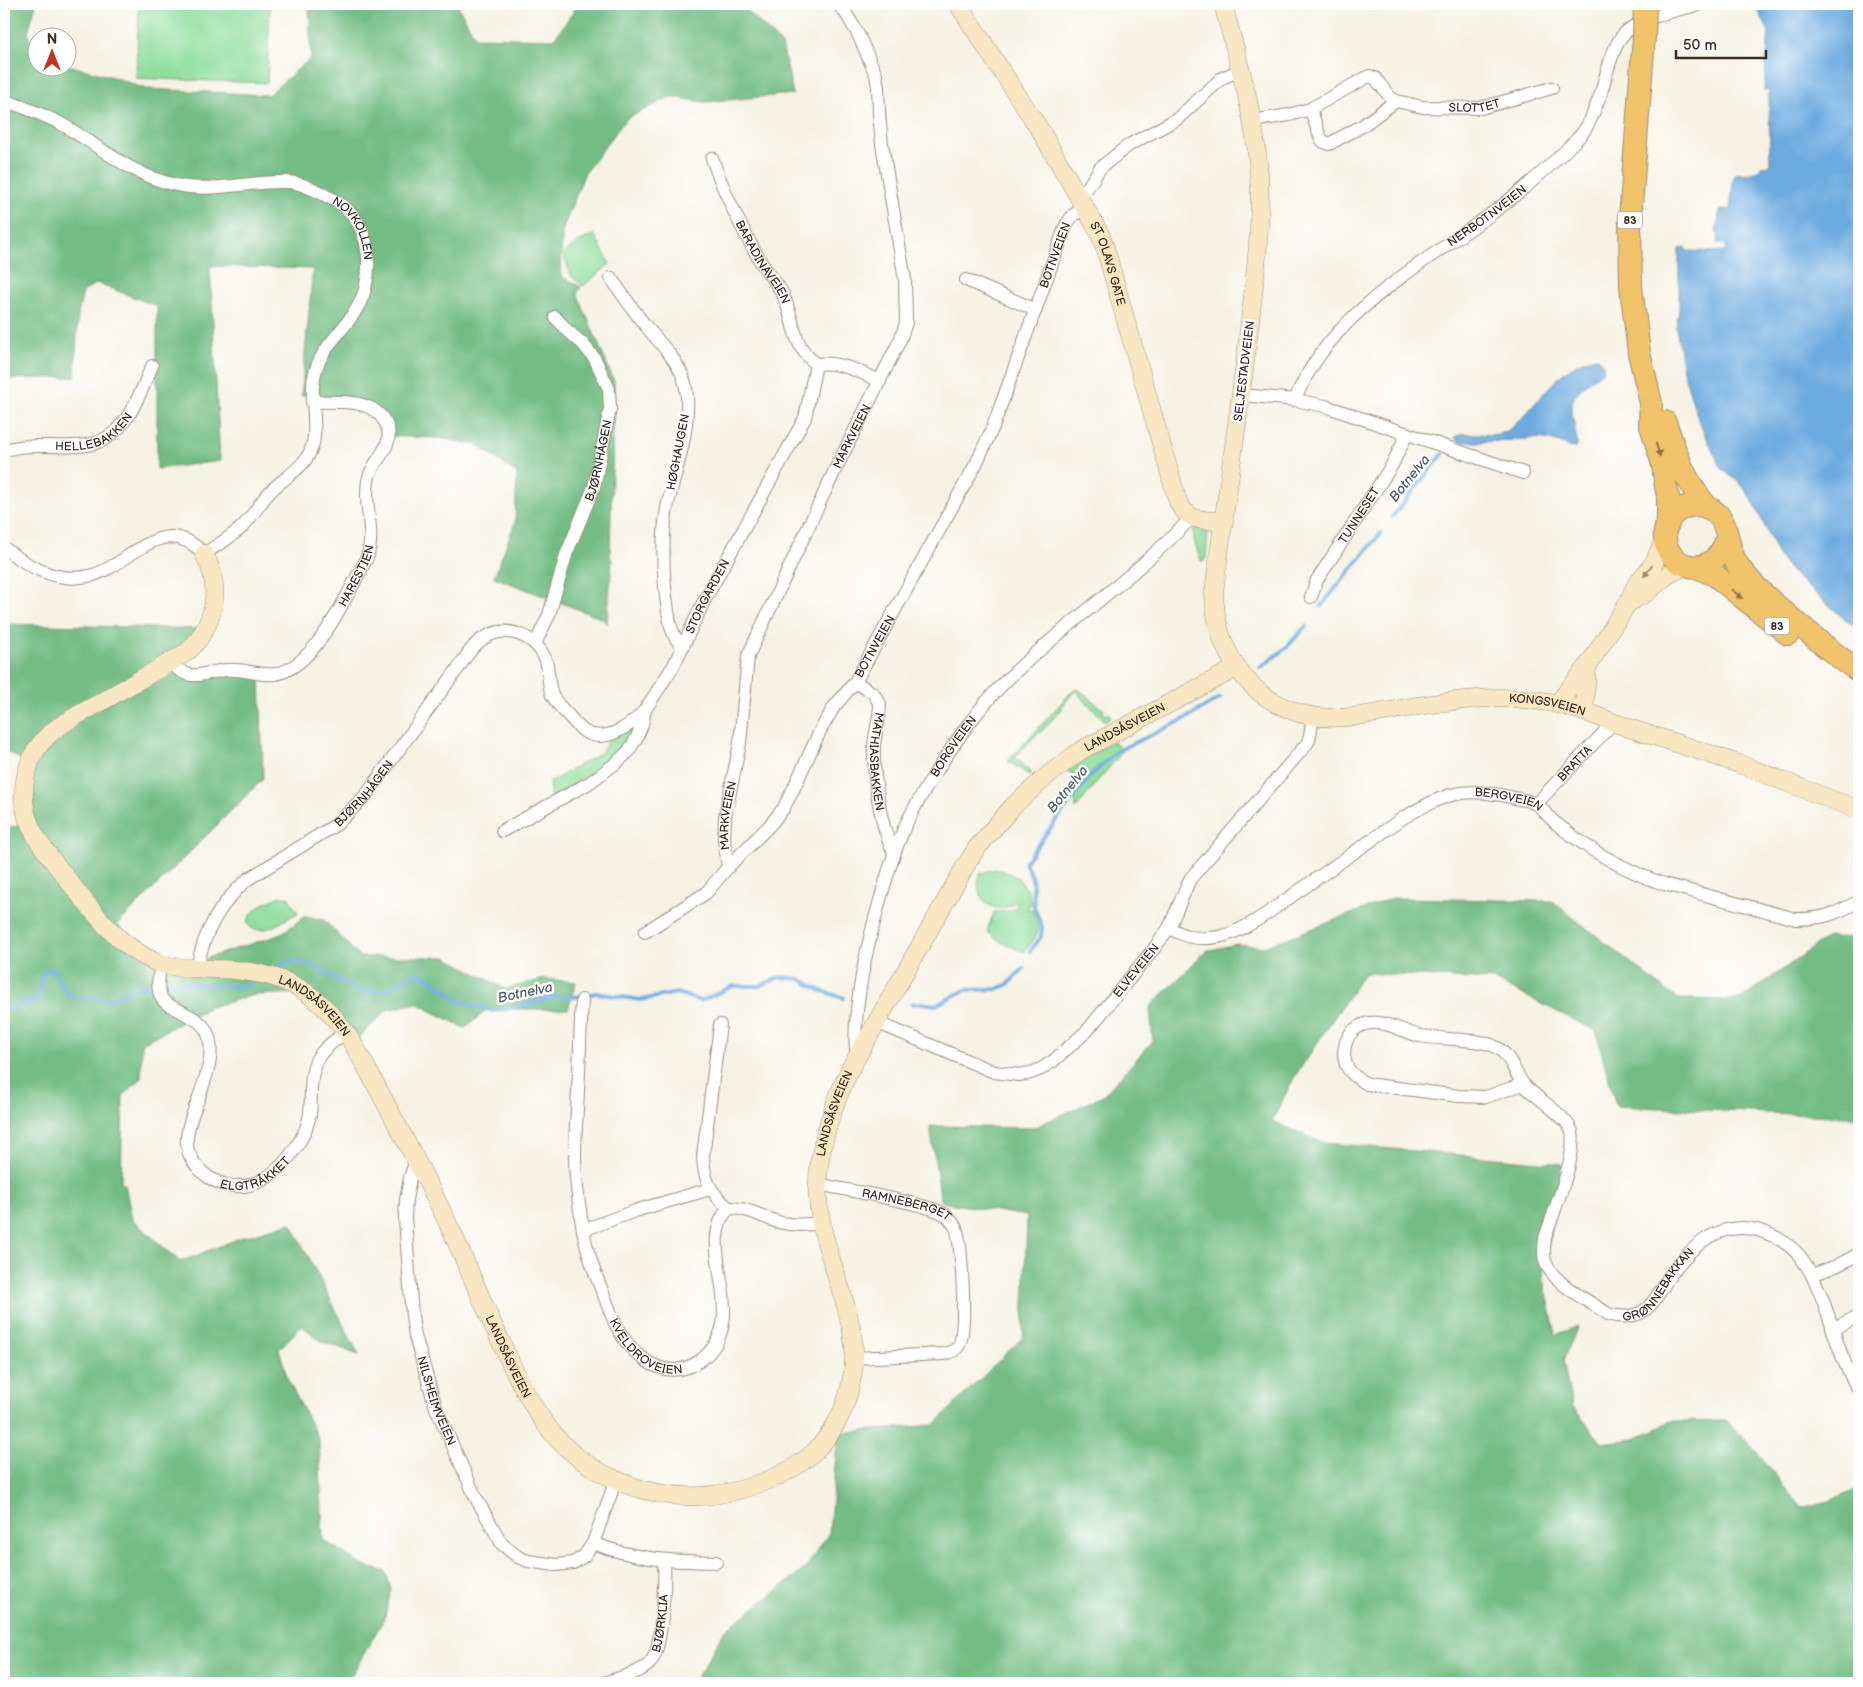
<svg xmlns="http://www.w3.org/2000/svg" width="1863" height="1687" font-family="'Balsamiq Sans',sans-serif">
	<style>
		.green { fill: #8fde9c; stroke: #65845d }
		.forest { fill: #73bd84; stroke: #577451 }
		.water { fill: #6caadf; stroke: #546a7e }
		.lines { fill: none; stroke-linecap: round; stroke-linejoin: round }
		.stream { stroke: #6caadf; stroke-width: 4 }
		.street-casing { stroke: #988e80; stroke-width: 14 }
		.secondary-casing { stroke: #988e80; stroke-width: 19 }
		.highway-casing { stroke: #988e80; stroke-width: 24 }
		.street { stroke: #fff; stroke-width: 12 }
		.secondary { stroke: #f9e7c3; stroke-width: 18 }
		.highway { stroke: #f1c36a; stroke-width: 22 }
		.highway-bridge-casing { stroke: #988e80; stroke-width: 24; stroke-linecap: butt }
		.highway-bridge { stroke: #f1c36a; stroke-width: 22 }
		.oneway { fill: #8d6f40 }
		.oneway2 { fill: #9a8870 }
		.labels { text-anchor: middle; stroke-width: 5; stroke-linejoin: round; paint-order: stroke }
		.shield { fill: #fff; stroke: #766a62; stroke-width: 1 }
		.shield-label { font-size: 11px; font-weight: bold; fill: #3b2a1e }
		.street-label { font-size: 12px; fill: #3b2a1e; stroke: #fff }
		.water-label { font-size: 14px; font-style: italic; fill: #4f5d6b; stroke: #fff }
	</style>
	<rect width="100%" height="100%" fill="#fff"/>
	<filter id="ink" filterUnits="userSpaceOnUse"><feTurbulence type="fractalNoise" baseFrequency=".02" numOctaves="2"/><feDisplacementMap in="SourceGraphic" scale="10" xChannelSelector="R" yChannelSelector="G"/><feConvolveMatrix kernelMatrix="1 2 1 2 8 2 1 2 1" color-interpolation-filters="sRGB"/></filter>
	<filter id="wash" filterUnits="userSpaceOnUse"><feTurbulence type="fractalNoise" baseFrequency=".0096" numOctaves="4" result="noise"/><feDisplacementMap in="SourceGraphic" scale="20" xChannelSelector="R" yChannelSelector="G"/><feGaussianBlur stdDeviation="1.12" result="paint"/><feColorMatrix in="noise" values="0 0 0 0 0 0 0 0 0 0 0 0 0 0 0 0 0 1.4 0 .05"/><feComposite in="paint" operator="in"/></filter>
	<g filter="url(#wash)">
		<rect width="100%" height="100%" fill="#f6f2e3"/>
		<g class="green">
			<path d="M 139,4 L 270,4 L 267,83 L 136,78 Z"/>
			<path d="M 594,234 L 610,264 L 583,286 L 571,276 L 563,254 L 574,245 Z"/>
			<path d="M 1197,527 L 1204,529 L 1208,533 L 1206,557 L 1204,561 L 1201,561 C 1198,551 1192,540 1194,529 Z"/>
			<path d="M 1075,688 C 1084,691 1095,704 1104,710 L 1103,713 L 1106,715 L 1108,713 L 1111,717 L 1105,721 L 1075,691 L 1061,707 L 1063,708 L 1040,733 L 1039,732 L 1015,757 L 1031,772 L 1031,774 L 1029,775 L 1008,761 Z"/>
			<path d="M 637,722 L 634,737 L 610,764 L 551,798 L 549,783 L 602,752 L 610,737 Z"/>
			<path d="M 1111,742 L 1116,743 L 1122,750 L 1120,755 L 1096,783 L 1076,809 L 1074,776 L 1065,769 Z"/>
			<path d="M 995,869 C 1004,871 1022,876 1023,887 L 1028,890 L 1031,905 L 1028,906 L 1027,909 L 1032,909 C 1043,933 1039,932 1024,952 L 1001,942 L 987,931 L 994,912 L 1009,911 L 1016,908 L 1018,903 L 1016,902 C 1012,904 1007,908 1001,908 C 983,909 973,888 981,873 Z"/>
			<path d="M 282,896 L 288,897 L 298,913 C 283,919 268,935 251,928 L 247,923 C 251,908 268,901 282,896 Z"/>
		</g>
		<g class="forest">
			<path d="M 4,4 L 36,4 L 28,32 L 33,56 L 37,57 L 38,68 L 68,68 L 68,65 L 116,78 L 146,89 L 268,95 L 311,58 L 309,4 L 457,4 L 475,37 L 554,39 L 579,4 L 741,4 L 782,45 L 793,94 L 705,102 L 670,97 L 626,119 L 585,172 L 562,231 L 561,276 L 581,287 L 577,293 L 614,381 L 610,556 L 612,561 L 607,624 L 603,619 L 494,577 L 515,523 L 517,474 L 478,445 L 439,438 L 384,436 L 389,421 L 364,402 L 301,395 L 313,269 L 210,266 L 220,461 L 157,469 L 157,306 L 97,283 L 83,292 L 78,314 L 75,377 L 4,379 Z"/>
			<path d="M 4,624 L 203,629 L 159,666 L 260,674 L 263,779 L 117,925 L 161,963 L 204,964 L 207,958 L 279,935 L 306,916 L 324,920 L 360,957 L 446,957 L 505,989 L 545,979 L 576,982 L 568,1009 L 488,1009 L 465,1028 L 416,1003 L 387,1010 L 354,1042 L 300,993 L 254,995 L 210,1007 L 142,1043 L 141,1079 L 123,1095 L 121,1184 L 125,1184 L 132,1219 L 180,1262 L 240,1238 L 291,1223 L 359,1355 L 321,1341 L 302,1326 L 279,1349 L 288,1380 L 319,1440 L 323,1540 L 364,1566 L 386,1572 L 391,1590 L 385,1617 L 349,1680 L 345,1683 L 4,1683 L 4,828 L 25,825 L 29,764 L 4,750 Z"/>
			<path d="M 1393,898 L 1552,901 L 1677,999 L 1740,1000 L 1828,937 L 1859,938 L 1859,1117 L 1616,1106 L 1596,1031 L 1494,980 L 1364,973 L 1295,1076 L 1272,1121 L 1324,1143 L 1562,1164 L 1543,1275 L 1556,1335 L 1578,1326 L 1563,1361 L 1572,1406 L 1602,1443 L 1635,1439 L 1671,1422 L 1726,1421 L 1747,1440 L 1801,1508 L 1832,1500 L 1859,1489 L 1859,1683 L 694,1683 L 724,1631 L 805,1569 L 829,1533 L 838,1433 L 934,1425 L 1023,1337 L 1027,1216 L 941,1202 L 930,1126 L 1033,1128 L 1103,1096 L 1153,1041 L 1150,1007 L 1206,951 L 1237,944 L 1264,947 Z"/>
		</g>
		<g class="water">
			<path d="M 1752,4 L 1859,4 L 1859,631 L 1794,575 L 1778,555 L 1753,501 L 1741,484 L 1722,469 L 1699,422 L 1683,371 L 1676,327 L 1679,310 L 1679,249 L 1686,247 L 1686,251 L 1725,252 L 1726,244 L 1717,243 L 1719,234 L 1716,233 L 1720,210 L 1730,210 L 1734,174 C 1747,173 1753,176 1762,166 L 1770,165 L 1769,90 L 1764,90 L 1769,32 L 1755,4 Z"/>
			<path d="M 1597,357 L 1602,362 L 1604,370 C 1592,380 1572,391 1571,408 C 1570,414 1574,418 1575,423 C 1575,426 1575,428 1575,431 C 1576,437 1578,441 1577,447 L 1571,448 C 1542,433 1529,440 1498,441 C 1485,442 1472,442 1459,442 L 1455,437 L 1461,434 C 1474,432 1490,437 1503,433 C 1510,430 1515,424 1521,419 C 1543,397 1563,362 1597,357 Z"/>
		</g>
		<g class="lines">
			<g class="stream">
				<path d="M 1392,517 L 1443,454"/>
				<path d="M 1321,606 L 1381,533"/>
				<path d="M 1260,668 L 1287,647 L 1306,626"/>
				<path d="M 1030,951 L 1041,937 L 1042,927 L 1034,906 L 1032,878 L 1025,862 L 1088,778 L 1117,751 L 1185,719 L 1220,698"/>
				<path d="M 272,970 L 287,961 L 306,963 L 362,992 L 384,991 L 419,972 L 462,1002 L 493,1011 L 528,1005 L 555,997 L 575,997 L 596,993 L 641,1000 L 677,993 L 701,1001 L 733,986 L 759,986 L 780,977 L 800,979 L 819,990 L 844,998"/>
				<path d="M 911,1004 L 922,1003 L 936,1005 L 965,990 L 997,989 L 1007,985 L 1024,968"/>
				<path d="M 4,1011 L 36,1001 L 44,970 L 54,969 L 62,987 L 72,997 L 112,999 L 130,990 L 150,985 L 174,983 L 244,987 L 257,979"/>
			</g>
		</g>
	</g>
	<g filter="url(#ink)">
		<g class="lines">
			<defs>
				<g id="street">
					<path id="s1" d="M 4,100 C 25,108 46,115 65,126 C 102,148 133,176 176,185 C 212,193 249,181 286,182 C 298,182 308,187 319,192 C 332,199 346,205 354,217 C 369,236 371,266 365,289 C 357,321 326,339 316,369 C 308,394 318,419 313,443 C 308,467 285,476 270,492 C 260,502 253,516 243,526 C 232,537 217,545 204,554 C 162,509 130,567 89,576 C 56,583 29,567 4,548"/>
					<path d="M 1310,109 L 1321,139 L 1324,142 L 1329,144 L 1362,126 L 1396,101"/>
					<path id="s2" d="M 1252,121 L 1289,115 L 1310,109 L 1369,76 L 1375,78 L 1390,97 L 1396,101 L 1423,107 L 1481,108 L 1552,88"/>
					<path id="s3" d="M 712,158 C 723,190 742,229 759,259 C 766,272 778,283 784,297 C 795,322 792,346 816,364"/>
					<path d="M 1079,195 L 1088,187 L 1100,168 L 1110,160 L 1129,145 L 1177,119 L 1222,78 L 1240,70"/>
					<path d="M 611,278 C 622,294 633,310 645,325 C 660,344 682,363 686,388 C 692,428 675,470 667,508 C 661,542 663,578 668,611 C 670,623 672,638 682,645"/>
					<path d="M 966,280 L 1036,310"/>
					<path d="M 1242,395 L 1295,400 L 1325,406 L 1523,473"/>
					<path id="s4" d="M 1295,400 C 1327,318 1411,271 1480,222 C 1515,197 1547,170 1577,139 C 1589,128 1594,111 1600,96 C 1605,80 1612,48 1622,36 C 1637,18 1680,9 1702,4"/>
					<path id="s5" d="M 4,451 C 18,445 34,446 49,446 C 64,446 80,448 95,443 C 127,434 140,393 152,366"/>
					<path id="s6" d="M 1311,597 L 1317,580 L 1392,465 L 1407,434"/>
					<path id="s7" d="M 535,644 L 549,615 L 566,555 L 594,487 L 610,409 L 609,389 L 595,359 L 583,344 L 568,331 L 555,317"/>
					<path id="s8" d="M 170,662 C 191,684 199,673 226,670 C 242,668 259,676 275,674 C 315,668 348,593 366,560 C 377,531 363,509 368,481 C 370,467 382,457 387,444 C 390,436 389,429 385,422 C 372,397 335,402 312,402"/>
					<path id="s9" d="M 855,682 L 873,693 L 880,704 C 880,718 875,732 874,746 C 873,778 880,825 894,853"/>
					<path id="s10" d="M 1536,804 L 1613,723"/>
					<path id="s11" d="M 502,831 L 589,783 L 616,763 L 628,752 L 636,739 L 642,725 L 645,710 L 674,665 L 704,601 L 805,418 L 816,364 C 839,361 860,372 880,381"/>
					<path id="s12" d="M 728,867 L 724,840 L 725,817 L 740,743 L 748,656 L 835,470 L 900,340 L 906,323 L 905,280 L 882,144 L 879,113 L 878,87 L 876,75 L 859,36 L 847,15 L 838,4"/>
					<path id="s13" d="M 1169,928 C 1176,931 1184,936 1191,937 C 1220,943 1246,928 1269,912 L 1403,818 C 1444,794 1462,786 1510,797 C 1518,799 1529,800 1536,804 C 1544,810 1550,819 1558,825 C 1589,850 1626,871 1664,884 L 1796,919 C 1823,919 1836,914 1859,901"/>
					<path id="s14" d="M 645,932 L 706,893 L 728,867 L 769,826 L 783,809 L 792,792 L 820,731 L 834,707 L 855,682 L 976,464 L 993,427 L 1066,225 L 1073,215 L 1086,208"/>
					<path id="s15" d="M 161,964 C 159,974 156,987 161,997 C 164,1004 173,1007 179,1010 C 187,1015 198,1019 204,1027 C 219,1048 205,1079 198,1100 C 193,1113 186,1129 187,1144 C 187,1152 191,1158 195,1164 C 212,1187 242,1193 266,1178 C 287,1164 306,1138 310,1114 C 312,1097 309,1077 316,1061 C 322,1049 335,1040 346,1032"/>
					<path id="s16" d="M 197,969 C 203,933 220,903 248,879 L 337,824 L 366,795 L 459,667 C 466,657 473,644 484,638 C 506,624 534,635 545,658 C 550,669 547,683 552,695 C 556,703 563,710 569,716 C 574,722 579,728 585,732 C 606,744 632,725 645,710"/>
					<path id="s17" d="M 582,1000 C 580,1031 580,1061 578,1091 C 577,1112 575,1134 575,1155 C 575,1180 579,1206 583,1230 C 587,1253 596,1277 605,1298 C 614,1323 623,1345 645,1360 C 663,1373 683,1373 701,1360 C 755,1317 692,1247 729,1208 C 746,1207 762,1217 778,1222 C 793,1226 806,1225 821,1223"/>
					<path id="s18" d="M 876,1022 L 994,1072 L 1019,1075 L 1031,1073 L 1041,1069 L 1053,1061 L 1087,1031 L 1156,946 L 1169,928 L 1190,879 L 1306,745 L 1309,740 L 1313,718"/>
					<path d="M 720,1025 L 703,1156 C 704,1181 710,1192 729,1208"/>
					<path id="s19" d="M 857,1057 C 851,1023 864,960 873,926 C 881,896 889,865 901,836 C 908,817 919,800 929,783 C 954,743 980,704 1015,672 C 1072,619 1137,575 1191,518"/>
					<path id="s20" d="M 1523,1084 L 1486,1097 L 1459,1096 L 1367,1084 C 1360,1080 1354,1077 1349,1070 C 1340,1057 1344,1035 1358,1027 C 1379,1015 1399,1031 1420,1036 C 1440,1040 1477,1038 1494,1046 C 1512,1055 1513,1072 1524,1085 C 1535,1097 1568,1117 1572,1132 C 1577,1156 1553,1213 1545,1238 C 1544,1246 1543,1254 1545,1261 C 1552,1283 1589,1301 1608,1314 C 1618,1317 1628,1318 1638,1314 C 1653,1308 1660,1290 1669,1277 C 1689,1248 1719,1220 1757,1230 C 1772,1234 1788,1243 1799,1255 C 1830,1295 1832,1349 1859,1390"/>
					<path id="s21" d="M 416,1160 L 410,1178 L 406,1200 L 405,1218 L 412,1316 L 415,1336 L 436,1408 L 476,1498 L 502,1544 L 518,1557 L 528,1561 L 556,1565 L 573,1563 L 584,1556 L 593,1543 L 616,1480"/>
					<path id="s22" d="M 818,1184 C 850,1191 883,1196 915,1204 C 925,1207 938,1209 947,1216 C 950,1219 954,1224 956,1228 C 962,1243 967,1332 959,1345 C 956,1351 949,1353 943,1354 L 854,1358"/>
					<path d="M 583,1230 L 635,1211 L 710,1189"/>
					<path d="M 1812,1275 L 1836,1266 L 1859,1254"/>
					<path d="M 1832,1329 L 1859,1316"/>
					<path d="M 593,1543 C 636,1560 670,1561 716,1562"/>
					<path id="s23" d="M 604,1683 C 618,1678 639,1674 650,1663 C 663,1649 665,1581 664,1561"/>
				</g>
				<g id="secondary">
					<path id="s24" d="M 958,4 L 1040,130 L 1100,234 L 1106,251 L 1178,502 C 1189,523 1203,519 1224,522"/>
					<path id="s25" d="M 1223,4 C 1238,60 1255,116 1259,174 C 1262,226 1255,278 1249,329 C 1239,417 1225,504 1214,592 C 1215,643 1240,689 1288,709 C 1331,728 1380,711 1425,705 C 1464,699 1502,695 1542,701 C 1573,705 1602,719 1632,729 C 1667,740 1704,752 1739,764 C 1779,779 1819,795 1859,810"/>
					<path id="s26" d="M 204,554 C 223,587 215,626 187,652 C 159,669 130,685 101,702 C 79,715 50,727 36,750 C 27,765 23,784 24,802 C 27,833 50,856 68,880 C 93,912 121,950 161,964 C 178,969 197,968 215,969 C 256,970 293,977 323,1006 C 348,1029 362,1060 378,1089 C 404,1137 430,1185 453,1234 C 469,1270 484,1306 501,1342 C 513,1369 526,1397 544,1422 C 578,1471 642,1499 701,1496 C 739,1494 790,1477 817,1449 C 832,1434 842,1415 848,1395 C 852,1380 855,1365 854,1350 C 851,1300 822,1252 818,1200 C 815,1156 831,1109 850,1069 L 966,865 L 976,849 L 1013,806 L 1048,775 L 1080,751 L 1236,668"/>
					<path d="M 1628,603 L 1646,593 L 1665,577 L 1686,565"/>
					<path d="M 1557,704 L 1587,667 L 1628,603 L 1636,585 L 1654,563 L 1665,537"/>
					<path d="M 1584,712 L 1587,667"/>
				</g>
				<g id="highway">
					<path d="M 1644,37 L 1630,219 L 1631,286 L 1639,353 L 1651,403 L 1650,423 L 1663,465 L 1665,481 L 1668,497 L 1668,524"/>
					<path d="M 1665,422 C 1677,456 1684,480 1708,508"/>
					<path d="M 1727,539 C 1710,588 1656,564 1666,527 C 1672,506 1699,499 1715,512 C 1730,524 1726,548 1737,564 C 1754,589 1779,608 1802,627 C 1821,643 1838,658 1859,671"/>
					<path d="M 1697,567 L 1716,576 L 1788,634"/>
				</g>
			</defs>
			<use href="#street" class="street-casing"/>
			<use href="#secondary" class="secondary-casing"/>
			<use href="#highway" class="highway-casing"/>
			<use href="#street" class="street"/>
			<use href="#secondary" class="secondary"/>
			<use href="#highway" class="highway"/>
			<defs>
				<path id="highway-bridge" d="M 1644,37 L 1645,4"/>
			</defs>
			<use href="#highway-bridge" class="highway-bridge-casing"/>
			<use href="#highway-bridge" class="highway-bridge"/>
		</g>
		<defs><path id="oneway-solid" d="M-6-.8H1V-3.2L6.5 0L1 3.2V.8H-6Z" transform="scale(1.25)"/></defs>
		<g class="oneway">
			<use href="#oneway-solid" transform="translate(1658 450) rotate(73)"/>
			<use href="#oneway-solid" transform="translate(1737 594) rotate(39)"/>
		</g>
		<use class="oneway2" href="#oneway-solid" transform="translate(1648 571) rotate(127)"/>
	</g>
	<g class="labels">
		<g class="shield">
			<rect x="1617.5" y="211.5" width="25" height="17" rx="4"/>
			<rect x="1764.5" y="617.5" width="25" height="17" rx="4"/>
		</g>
		<g class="shield-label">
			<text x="1630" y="224">83</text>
			<text x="1777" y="630">83</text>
		</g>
		<g class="street-label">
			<text dy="4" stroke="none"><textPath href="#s2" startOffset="244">SLOTTET</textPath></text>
			<text dy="4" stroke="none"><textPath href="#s4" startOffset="270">NERBOTNVEIEN</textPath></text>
			<text dy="4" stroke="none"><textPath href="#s1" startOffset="391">NOVKOLLEN</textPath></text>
			<text dy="4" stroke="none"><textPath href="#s14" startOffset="806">BOTNVEIEN</textPath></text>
			<text dy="4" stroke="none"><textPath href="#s3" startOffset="116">BARADINAVEIEN</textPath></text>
			<text dy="4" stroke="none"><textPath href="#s24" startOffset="301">ST OLAVS GATE</textPath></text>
			<text transform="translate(1244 371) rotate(-83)" y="4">SELJESTADVEIEN</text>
			<text dy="4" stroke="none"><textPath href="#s5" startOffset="95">HELLEBAKKEN</textPath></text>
			<text dy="4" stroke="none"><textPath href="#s12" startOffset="456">MARKVEIEN</textPath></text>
			<text transform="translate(678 452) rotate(-79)" y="4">HØGHAUGEN</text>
			<text dy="4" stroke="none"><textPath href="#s7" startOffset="195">BJØRNHÅGEN</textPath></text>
			<text dy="4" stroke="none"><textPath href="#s6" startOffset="95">TUNNESET</textPath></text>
			<text dy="4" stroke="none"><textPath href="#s8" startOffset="242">HARESTIEN</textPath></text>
			<text dy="4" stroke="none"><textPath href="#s11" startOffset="325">STORGARDEN</textPath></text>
			<text dy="4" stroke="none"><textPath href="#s14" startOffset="374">BOTNVEIEN</textPath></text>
			<text dy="4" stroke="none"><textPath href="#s25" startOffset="1004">KONGSVEIEN</textPath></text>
			<text dy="4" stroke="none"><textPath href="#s26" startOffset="2360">LANDSÅSVEIEN</textPath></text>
			<text dy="4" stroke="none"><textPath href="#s19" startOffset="331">BORGVEIEN</textPath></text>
			<text dy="4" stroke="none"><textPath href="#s9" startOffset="92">MATHIASBAKKEN</textPath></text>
			<text dy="4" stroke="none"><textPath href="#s10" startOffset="56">BRATTA</textPath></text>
			<text dy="4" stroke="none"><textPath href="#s16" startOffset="251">BJØRNHÅGEN</textPath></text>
			<text dy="4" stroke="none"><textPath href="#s13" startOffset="384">BERGVEIEN</textPath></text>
			<text dy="4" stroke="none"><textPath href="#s12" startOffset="52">MARKVEIEN</textPath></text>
			<text dy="4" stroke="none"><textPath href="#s18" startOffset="314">ELVEVEIEN</textPath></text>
			<text dy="4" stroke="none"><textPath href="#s26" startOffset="725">LANDSÅSVEIEN</textPath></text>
			<text dy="4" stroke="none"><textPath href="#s26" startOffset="1865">LANDSÅSVEIEN</textPath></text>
			<text dy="4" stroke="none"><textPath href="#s15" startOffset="301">ELGTRÅKKET</textPath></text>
			<text dy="4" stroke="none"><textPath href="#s22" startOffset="91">RAMNEBERGET</textPath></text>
			<text dy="4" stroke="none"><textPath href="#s20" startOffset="770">GRØNNEBAKKAN</textPath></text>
			<text dy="4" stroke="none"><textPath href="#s17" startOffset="371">KVELDROVEIEN</textPath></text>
			<text dy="4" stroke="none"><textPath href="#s26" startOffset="1130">LANDSÅSVEIEN</textPath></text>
			<text dy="4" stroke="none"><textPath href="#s21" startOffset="246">NILSHEIMVEIEN</textPath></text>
			<text dy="4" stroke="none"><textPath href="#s23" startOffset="92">BJØRKLIA</textPath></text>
		</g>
		<g class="water-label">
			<text transform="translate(1409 478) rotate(-51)" y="5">Botnelva</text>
			<text transform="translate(1067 789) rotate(-51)" y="5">Botnelva</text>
			<text transform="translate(525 992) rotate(-12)" y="5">Botnelva</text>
		</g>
	</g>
	<rect width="1863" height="1687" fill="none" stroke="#fff" stroke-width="20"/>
	<g transform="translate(52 52)"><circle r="24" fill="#ffffff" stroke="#b1aaa5"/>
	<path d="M0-4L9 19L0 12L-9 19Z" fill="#c8321e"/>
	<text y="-8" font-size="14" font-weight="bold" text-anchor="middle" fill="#3b2a1e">N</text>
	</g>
	<path d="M1676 50v8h90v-8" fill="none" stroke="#3b2a1e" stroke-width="2.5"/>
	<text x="1683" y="50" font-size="15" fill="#3b2a1e" stroke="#ffffff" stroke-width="4" paint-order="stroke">50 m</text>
</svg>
